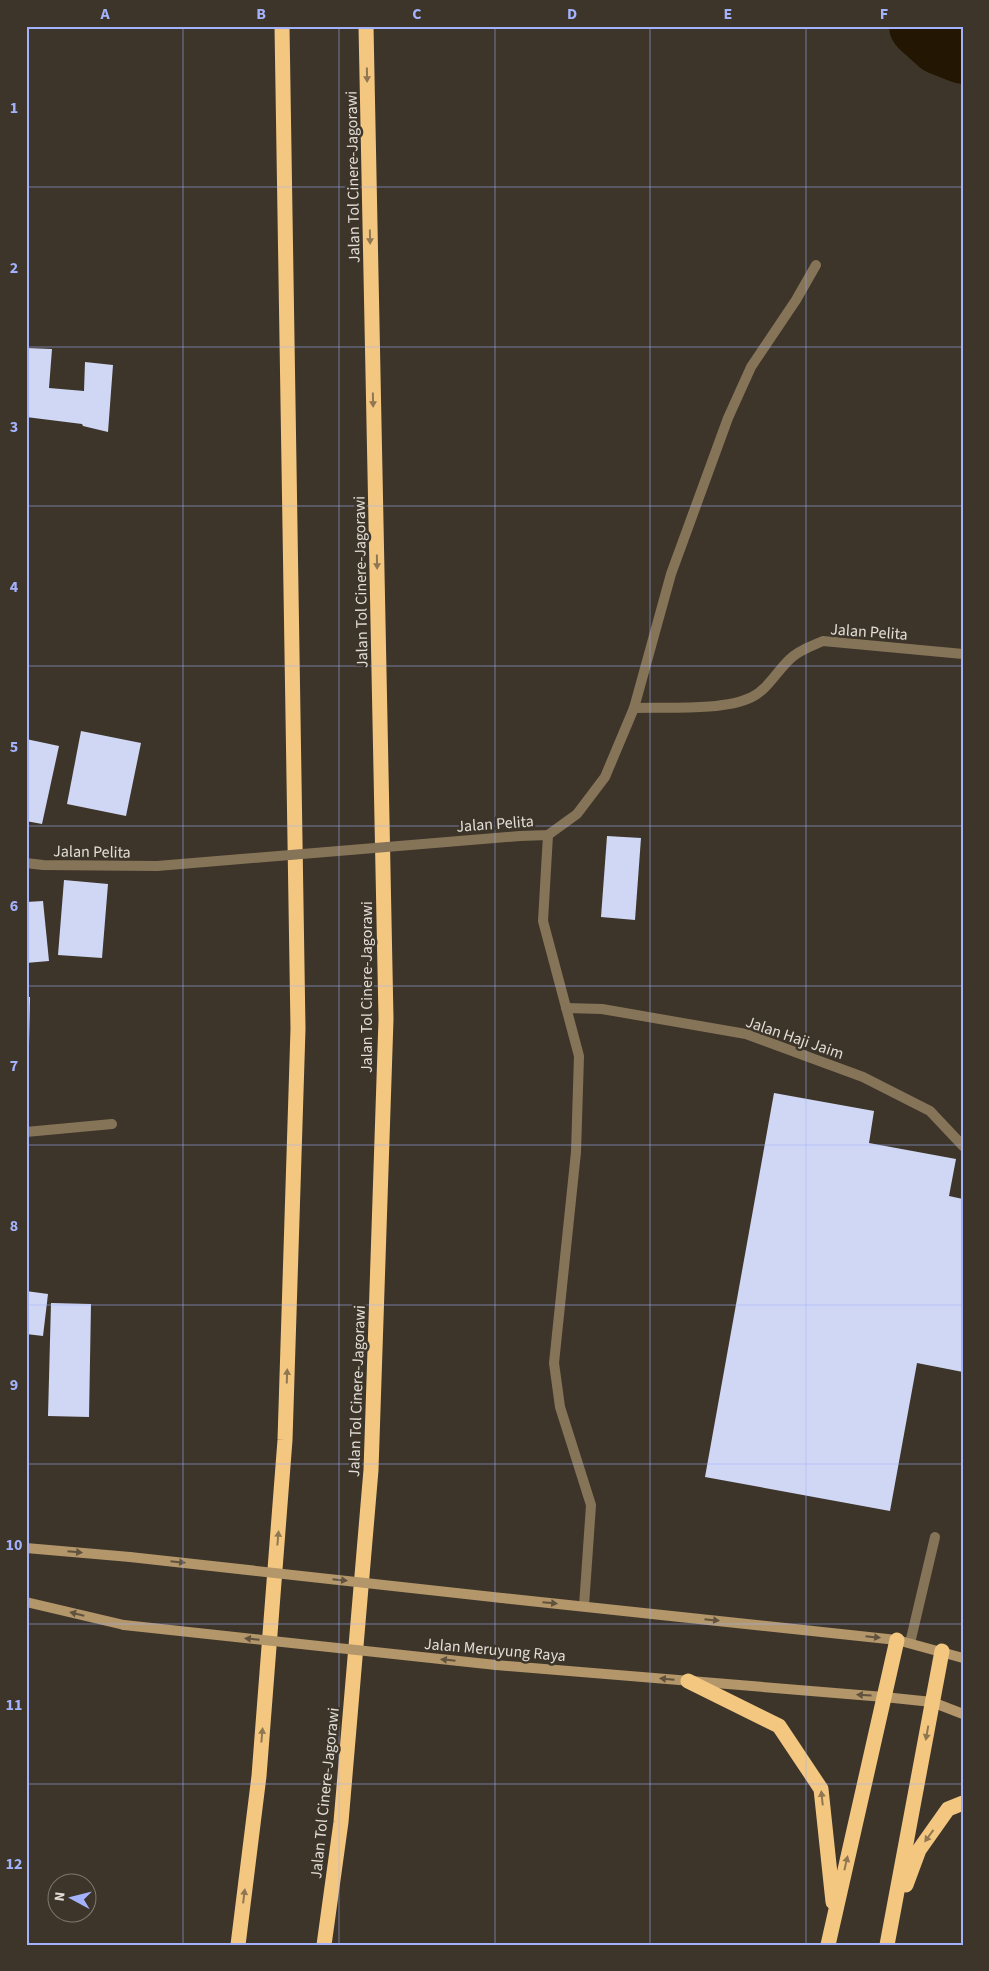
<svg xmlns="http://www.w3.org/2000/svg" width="989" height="1971" font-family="'Source Sans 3',sans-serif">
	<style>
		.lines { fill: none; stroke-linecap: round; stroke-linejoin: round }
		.river { stroke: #231602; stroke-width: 62 }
		.building { fill: #d0d7f4 }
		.lane { stroke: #867458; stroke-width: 10 }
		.street { stroke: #867458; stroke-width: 10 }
		.secondary { stroke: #b39669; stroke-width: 10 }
		.highway { stroke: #f4c781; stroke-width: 15 }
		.street-bridge { stroke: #867458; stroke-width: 10 }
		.secondary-bridge { stroke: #b39669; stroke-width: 10 }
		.oneway { fill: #8f7751 }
		.oneway2 { fill: #60523d }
		.grid { fill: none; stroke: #a3b2fd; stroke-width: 1; stroke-opacity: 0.55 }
		.labels { text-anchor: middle; stroke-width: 5; stroke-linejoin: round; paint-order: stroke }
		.street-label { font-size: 16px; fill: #e2ded7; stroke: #3d352a }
		.neatline { fill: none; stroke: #a3b2fd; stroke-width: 2 }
		.grid-label { font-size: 16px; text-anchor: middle; font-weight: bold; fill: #a3b2fd }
	</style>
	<rect width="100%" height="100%" fill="#3d352a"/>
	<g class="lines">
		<path class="river" d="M 920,26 L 940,44 L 963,53"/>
	</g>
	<g class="building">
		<path d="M 26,348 L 52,349 L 49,388 L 84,391 L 85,362 L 113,365 L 108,432 L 83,426 L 82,424 L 26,417 Z"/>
		<path d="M 81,731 L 141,743 L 126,816 L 67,804 Z"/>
		<path d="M 26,739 L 59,746 L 42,824 L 26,821 Z"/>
		<path d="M 607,836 L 641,838 L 635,920 L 601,917 Z"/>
		<path d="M 64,880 L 108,884 L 102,958 L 58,955 Z"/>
		<path d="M 43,901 L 49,961 L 26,963 L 26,902 Z"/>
		<path d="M 26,997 L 30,997 L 29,1045 L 26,1045 Z"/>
		<path d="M 774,1093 L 874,1111 L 869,1143 L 956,1159 L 949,1196 L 963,1199 L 963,1372 L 917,1363 L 890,1511 L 705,1477 Z"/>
		<path d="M 26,1291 L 48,1294 L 43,1336 L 26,1334 Z"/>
		<path d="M 51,1303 L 91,1304 L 89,1417 L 48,1416 Z"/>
	</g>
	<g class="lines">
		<path class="lane" d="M 910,1643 L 935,1537"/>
		<g class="street">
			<path d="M 634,708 C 666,707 725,711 752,697 C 768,689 777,671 790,659 C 799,650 812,646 823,641 L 963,654"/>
			<path d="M 548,835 L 543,921 L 579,1056 L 576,1152 L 554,1363 L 560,1407 L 591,1505 L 584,1606"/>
			<path d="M 520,836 L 548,835 L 577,814 L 605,777 L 634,708 L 671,574 L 728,418 L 751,367 L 796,300 L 816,265"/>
			<path d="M 26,863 L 43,865 L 157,866"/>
			<path d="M 566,1008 L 602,1009 L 746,1034 L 863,1077 L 930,1111 L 963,1146"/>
			<path d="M 26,1132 L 112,1124"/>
		</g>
		<g class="secondary">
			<path d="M 26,1548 L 130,1557"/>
			<path d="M 502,1598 L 897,1640 L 963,1658"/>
			<path d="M 26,1602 L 124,1625"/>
			<path d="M 496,1665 L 884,1697 L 932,1702 L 963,1714"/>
		</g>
		<g class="highway">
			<path d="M 688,1681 L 779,1726 L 821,1789 L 833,1902"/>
			<path d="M 906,1885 L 919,1850 L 948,1809 L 963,1803"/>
			<path d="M 238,1945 L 259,1776 L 285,1440 L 298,1029 L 282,26"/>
			<path d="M 324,1945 L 341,1822 L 371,1470 L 386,1019 L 366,26"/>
			<path d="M 828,1945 L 897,1640"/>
			<path d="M 887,1945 L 942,1651"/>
		</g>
		<path class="street-bridge" d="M 157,866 L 520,836"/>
		<g class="secondary-bridge">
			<path d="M 130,1557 L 502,1598"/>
			<path d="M 124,1625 L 496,1665"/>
		</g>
	</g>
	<defs><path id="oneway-solid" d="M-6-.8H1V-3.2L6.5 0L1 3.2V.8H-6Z" transform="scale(1.25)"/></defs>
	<g class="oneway">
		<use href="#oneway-solid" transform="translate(367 75) rotate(89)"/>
		<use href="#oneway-solid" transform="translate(370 237) rotate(89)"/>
		<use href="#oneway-solid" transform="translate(373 400) rotate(89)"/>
		<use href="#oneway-solid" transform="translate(377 562) rotate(89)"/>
		<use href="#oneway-solid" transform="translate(287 1376) rotate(-88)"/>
		<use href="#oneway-solid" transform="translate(278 1538) rotate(-85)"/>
		<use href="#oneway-solid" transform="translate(927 1733) rotate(100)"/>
		<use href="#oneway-solid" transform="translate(262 1735) rotate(-85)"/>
		<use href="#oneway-solid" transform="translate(822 1798) rotate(-96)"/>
		<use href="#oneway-solid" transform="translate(929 1836) rotate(126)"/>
		<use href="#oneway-solid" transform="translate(846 1863) rotate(-77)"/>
		<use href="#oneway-solid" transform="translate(244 1896) rotate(-83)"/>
	</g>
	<g class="oneway2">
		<use href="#oneway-solid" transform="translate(75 1552) rotate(5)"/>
		<use href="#oneway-solid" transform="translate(178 1562) rotate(6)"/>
		<use href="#oneway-solid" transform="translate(340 1580) rotate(6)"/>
		<use href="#oneway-solid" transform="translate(550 1603) rotate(5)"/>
		<use href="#oneway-solid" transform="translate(77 1614) rotate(-166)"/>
		<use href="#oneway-solid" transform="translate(712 1620) rotate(6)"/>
		<use href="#oneway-solid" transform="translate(873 1637) rotate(6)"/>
		<use href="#oneway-solid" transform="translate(252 1639) rotate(-174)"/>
		<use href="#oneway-solid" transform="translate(448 1660) rotate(-174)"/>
		<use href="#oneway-solid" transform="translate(667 1679) rotate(-175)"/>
		<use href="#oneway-solid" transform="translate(864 1695) rotate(-176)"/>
	</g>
	<path class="grid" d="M 183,26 L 183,1945M 339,26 L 339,1945M 495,26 L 495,1945M 650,26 L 650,1945M 806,26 L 806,1945M 26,187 L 963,187M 26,347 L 963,347M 26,506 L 963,506M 26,666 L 963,666M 26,826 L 963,826M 26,986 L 963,986M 26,1145 L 963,1145M 26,1305 L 963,1305M 26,1464 L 963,1464M 26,1624 L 963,1624M 26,1784 L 963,1784"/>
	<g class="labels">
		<g class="street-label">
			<text transform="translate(352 177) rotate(-91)" y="6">Jalan Tol Cinere-Jagorawi</text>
			<text transform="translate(360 582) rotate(-91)" y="6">Jalan Tol Cinere-Jagorawi</text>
			<text transform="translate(869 631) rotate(4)" y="6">Jalan Pelita</text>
			<text transform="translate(495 823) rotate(-4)" y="6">Jalan Pelita</text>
			<text transform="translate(92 851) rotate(1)" y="6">Jalan Pelita</text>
			<text transform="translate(366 987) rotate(-90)" y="6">Jalan Tol Cinere-Jagorawi</text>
			<text transform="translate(795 1037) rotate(19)" y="6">Jalan Haji Jaim</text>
			<text transform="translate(356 1391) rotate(-88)" y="6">Jalan Tol Cinere-Jagorawi</text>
			<text transform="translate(495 1649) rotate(5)" y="6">Jalan Meruyung Raya</text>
			<text transform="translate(324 1793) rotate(-84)" y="6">Jalan Tol Cinere-Jagorawi</text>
		</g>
	</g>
	<rect width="989" height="1971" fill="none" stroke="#3d352a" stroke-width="55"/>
	<g transform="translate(72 1898) rotate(277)"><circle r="24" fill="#3d352a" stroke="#7f796f"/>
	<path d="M0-4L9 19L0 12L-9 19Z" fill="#a3b2fd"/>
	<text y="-8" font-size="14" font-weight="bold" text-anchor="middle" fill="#e2ded7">N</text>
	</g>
	<rect x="28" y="28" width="934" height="1916" class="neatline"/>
	<g class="grid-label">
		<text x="105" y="19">A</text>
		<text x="261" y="19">B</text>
		<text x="417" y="19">C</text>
		<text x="572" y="19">D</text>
		<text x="728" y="19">E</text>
		<text x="884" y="19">F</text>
		<text x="14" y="113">1</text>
		<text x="14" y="273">2</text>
		<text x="14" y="432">3</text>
		<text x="14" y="592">4</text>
		<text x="14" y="752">5</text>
		<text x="14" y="911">6</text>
		<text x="14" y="1071">7</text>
		<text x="14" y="1231">8</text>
		<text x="14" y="1390">9</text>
		<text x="14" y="1550">10</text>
		<text x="14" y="1710">11</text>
		<text x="14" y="1869">12</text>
	</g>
</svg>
